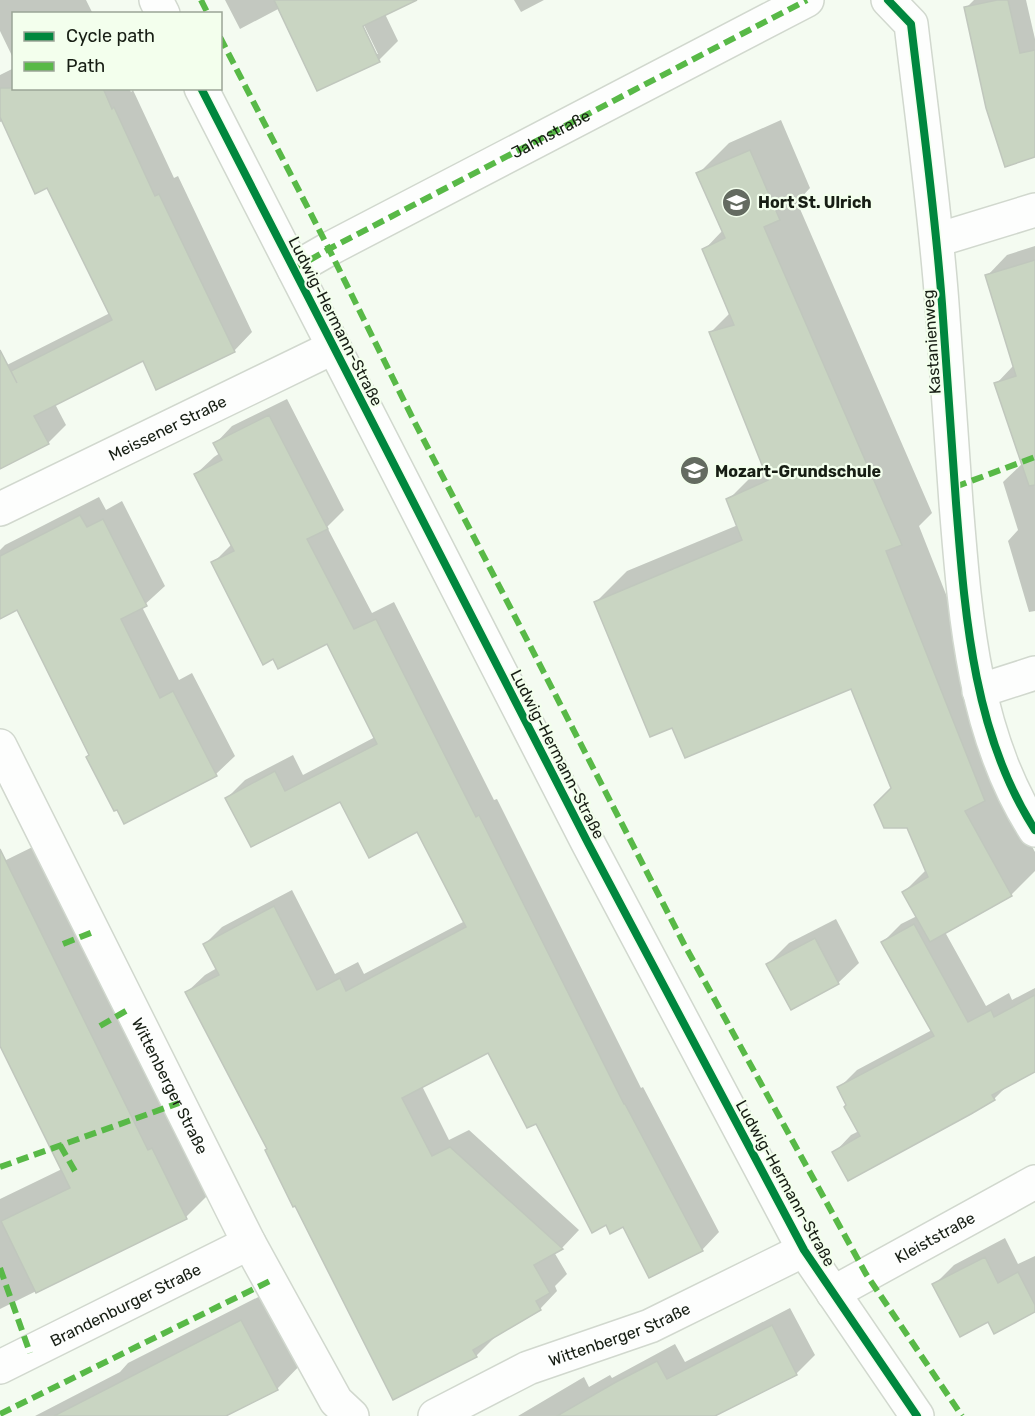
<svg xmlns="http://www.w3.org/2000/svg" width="1035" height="1416" font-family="Rubik,sans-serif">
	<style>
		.shadow { fill: #0003; fill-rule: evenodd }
		.building { fill: #c9d5c2; stroke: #c0c7bd; stroke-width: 1.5 }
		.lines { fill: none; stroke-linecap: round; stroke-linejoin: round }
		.minor-casing { stroke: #d1d8ce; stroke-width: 36 }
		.minor { stroke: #fdfefd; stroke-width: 33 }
		.quiet { stroke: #58b947; stroke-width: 6; stroke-dasharray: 12 6; stroke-linecap: butt }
		.cycleway-casing { stroke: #f3ffed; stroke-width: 11 }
		.cycleway { stroke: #00873e; stroke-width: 8 }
		.labels { text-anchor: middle; stroke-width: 4.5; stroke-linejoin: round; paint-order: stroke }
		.street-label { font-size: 16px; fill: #171e14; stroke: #f3ffed }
		.poi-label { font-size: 16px; font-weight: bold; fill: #171e14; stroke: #f3ffed; text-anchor: start }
	</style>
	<rect width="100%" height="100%" fill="#f4fbf1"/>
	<g class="shadow">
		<path d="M 0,0 L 86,0 L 93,14 L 14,14 L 14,60 L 0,31 Z"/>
		<path d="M 225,0 L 413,0 L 385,14 L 398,41 L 379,60 L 280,8 L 240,29 ZM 361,19 L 378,54 L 375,54 L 359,20 Z"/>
		<path d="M 514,0 L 544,0 L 521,12 Z"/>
		<path d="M 974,0 L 1026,0 L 1035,39 L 1035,155 L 966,8 Z"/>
		<path d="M 14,68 L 14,88 L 129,88 L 131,92 L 133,90 L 174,178 L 178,176 L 252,332 L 234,351 L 143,359 L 55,404 L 66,425 L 48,443 L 0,468 L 0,362 L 3,367 L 110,313 L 48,186 L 3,121 L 0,122 L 0,75 Z"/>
		<path d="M 781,120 L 810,188 L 797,202 L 932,513 L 919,526 L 1015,769 L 999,786 L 1035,852 L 1035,871 L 1011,895 L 945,932 L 986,1006 L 1009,993 L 1012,1000 L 1035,988 L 1035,1071 L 1007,1086 L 994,1099 L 834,1153 L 851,1135 L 859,1131 L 839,1088 L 857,1070 L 932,1030 L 883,942 L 901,924 L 917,916 L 904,892 L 927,869 L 851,687 L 673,727 L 596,602 L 627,571 L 738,525 L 728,500 L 759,469 L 765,466 L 711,332 L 730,313 L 704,250 L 723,230 L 698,174 L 729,143 Z"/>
		<path d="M 1035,246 L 1035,341 L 987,276 L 1007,255 Z"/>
		<path d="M 1035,359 L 1035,611 L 1029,612 L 1008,541 L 1018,530 L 1003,482 L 1023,463 L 996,384 L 1013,366 Z"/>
		<path d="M 287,399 L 344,510 L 327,527 L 372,613 L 394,602 L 494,800 L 497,799 L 641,1088 L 643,1087 L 719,1232 L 702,1250 L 624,1225 L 536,1122 L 489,1051 L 422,1086 L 449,1140 L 469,1130 L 579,1230 L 562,1248 L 554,1252 L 567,1274 L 555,1286 L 557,1291 L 540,1309 L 493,1336 L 494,1338 L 476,1356 L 269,1148 L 187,992 L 205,975 L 217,968 L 205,944 L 222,927 L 292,890 L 335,974 L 358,962 L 364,974 L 465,921 L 418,830 L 341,800 L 227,798 L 245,780 L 293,755 L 303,775 L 375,737 L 328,642 L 213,563 L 232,544 L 196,474 L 214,457 L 220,453 L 215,444 L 232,426 Z"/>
		<path d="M 99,497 L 106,510 L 122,501 L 165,586 L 142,607 L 179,680 L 192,673 L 235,756 L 216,774 L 125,822 L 18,608 L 0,614 L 0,550 L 5,545 Z"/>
		<path d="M 61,833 L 194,1105 L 198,1103 L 232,1171 L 186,1217 L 0,1309 L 0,1199 L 62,1169 L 0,1043 L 0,863 Z"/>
		<path d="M 836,919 L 859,963 L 838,983 L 768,964 L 789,943 Z"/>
		<path d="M 1005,1238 L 1018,1264 L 1035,1256 L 1035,1310 L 989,1320 L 934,1285 L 954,1265 Z"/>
		<path d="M 274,1289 L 309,1356 L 277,1389 L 223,1416 L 35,1416 L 120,1372 L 128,1363 Z"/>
		<path d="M 790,1308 L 815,1355 L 797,1373 L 712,1416 L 518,1416 L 584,1377 L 589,1387 L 610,1375 L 612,1378 L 675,1344 L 685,1362 Z"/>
	</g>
	<g class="building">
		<path d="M 274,0 L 417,0 L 363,26 L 380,62 L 317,91 Z"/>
		<path d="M 997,0 L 1008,0 L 1020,53 L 1035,50 L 1035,157 L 1005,167 L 986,108 L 964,7 Z"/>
		<path d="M 0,88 L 103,88 L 112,109 L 114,107 L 155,196 L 159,194 L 235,352 L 156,390 L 143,361 L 34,416 L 49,444 L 0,469 L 0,350 L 17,383 L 11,371 L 112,320 L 47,188 L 35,194 L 0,117 Z"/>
		<path d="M 750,150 L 780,220 L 764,227 L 902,545 L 886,551 L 985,801 L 965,811 L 1012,896 L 930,942 L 902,892 L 928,877 L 907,828 L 884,828 L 874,805 L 891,788 L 851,689 L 685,758 L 672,728 L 650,737 L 594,602 L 742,540 L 726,499 L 768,480 L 709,332 L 734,325 L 702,249 L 725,238 L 696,173 Z"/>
		<path d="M 1035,260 L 1035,485 L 1029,486 L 994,383 L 1016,376 L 985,275 Z"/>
		<path d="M 269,415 L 328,529 L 307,539 L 354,629 L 376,619 L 476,817 L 479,815 L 624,1104 L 625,1104 L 703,1251 L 649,1278 L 623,1227 L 610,1234 L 606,1225 L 592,1233 L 536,1124 L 527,1128 L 488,1053 L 402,1098 L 432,1156 L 450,1147 L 563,1249 L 534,1265 L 550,1293 L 536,1301 L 541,1310 L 473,1350 L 477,1357 L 393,1400 L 295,1206 L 293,1207 L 265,1150 L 267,1149 L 185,992 L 219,975 L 203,944 L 274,906 L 317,990 L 340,978 L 346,991 L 466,927 L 417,832 L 369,858 L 340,802 L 251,847 L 225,798 L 275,771 L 285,791 L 377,744 L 327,644 L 278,669 L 273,659 L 263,665 L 211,562 L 234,551 L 194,474 L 222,460 L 213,443 Z"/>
		<path d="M 80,515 L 87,527 L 103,519 L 147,606 L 121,619 L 160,698 L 173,691 L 217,776 L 124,824 L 117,810 L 114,811 L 86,757 L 89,755 L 17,610 L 0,619 L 0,556 Z"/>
		<path d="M 0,849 L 148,1150 L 152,1148 L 187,1219 L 36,1293 L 1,1221 L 70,1188 L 0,1046 Z"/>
		<path d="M 914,924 L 968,1022 L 991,1010 L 994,1017 L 1035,995 L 1035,1072 L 992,1095 L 995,1100 L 971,1114 L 848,1181 L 832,1152 L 860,1136 L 844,1107 L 846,1105 L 837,1087 L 934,1036 L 881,942 Z"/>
		<path d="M 815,938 L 839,984 L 791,1010 L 766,964 Z"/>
		<path d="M 985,1257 L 998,1283 L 1018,1272 L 1035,1305 L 1035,1312 L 994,1334 L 988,1322 L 960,1337 L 932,1284 Z"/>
		<path d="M 241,1320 L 278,1390 L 226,1416 L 54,1416 Z"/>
		<path d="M 772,1325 L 797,1375 L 715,1416 L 557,1416 L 616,1382 L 657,1361 L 667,1379 Z"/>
	</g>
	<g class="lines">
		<defs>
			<g id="minor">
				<path d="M 156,0 L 163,14"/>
				<path d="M 888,0 L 911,24 C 922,117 935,210 942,304 C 947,370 951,437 956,503 C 965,614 973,734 1035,830"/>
				<path d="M 201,88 L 588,843 L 804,1250 L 917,1416"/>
				<path d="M 937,240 L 1035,210"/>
				<path id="s1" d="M 294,269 L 329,249 L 807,0"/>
				<path id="s2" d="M 0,509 L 334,347"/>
				<path d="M 979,691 L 1035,673"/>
				<path id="s3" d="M 0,746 L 249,1243 L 336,1401 L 352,1416"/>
				<path id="s4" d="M 833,1293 L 1035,1182"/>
				<path id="s5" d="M 0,1367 L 249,1243"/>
				<path id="s6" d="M 435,1416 L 528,1368 L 650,1326 L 804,1250"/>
			</g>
		</defs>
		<use href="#minor" class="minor-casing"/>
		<use href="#minor" class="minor"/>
		<g class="quiet">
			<path d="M 201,0 L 208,14"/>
			<path d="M 220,37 L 329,249 L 415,423 L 684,944 L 866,1274 L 962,1416"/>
			<path d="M 294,269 L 329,249 L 807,0"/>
			<path d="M 955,487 L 1035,457"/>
			<path d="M 63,944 L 93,932"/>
			<path d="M 100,1026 L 131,1008"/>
			<path d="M 60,1145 L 76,1173"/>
			<path d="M 0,1167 L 179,1103"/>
			<path d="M 0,1268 L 30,1353"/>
			<path d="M 0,1414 L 270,1281"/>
		</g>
		<defs>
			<g id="cycleway">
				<path d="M 888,0 L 911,24 C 922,117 935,210 942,304 C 947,370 951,437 956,503 C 965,614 973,734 1035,830"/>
				<path d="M 201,88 L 588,843 L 804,1250 L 917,1416"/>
			</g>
		</defs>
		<use href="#cycleway" class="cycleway-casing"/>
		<use href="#cycleway" class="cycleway"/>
	</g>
	<defs>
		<symbol id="school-disc" viewBox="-11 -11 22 22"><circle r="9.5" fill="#646b61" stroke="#f3ffed"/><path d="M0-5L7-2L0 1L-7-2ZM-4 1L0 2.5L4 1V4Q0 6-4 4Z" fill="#fff"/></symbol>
	</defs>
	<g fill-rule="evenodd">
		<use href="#school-disc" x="720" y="186" width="33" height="33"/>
		<use href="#school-disc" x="678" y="454" width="33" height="33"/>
	</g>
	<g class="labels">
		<g class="street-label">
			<text dy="6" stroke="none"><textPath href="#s1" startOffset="290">Jahnstraße</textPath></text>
			<text transform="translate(336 321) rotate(63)" y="6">Ludwig-Hermann-Straße</text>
			<text transform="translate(931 342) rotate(-94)" y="6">Kastanienweg</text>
			<text dy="6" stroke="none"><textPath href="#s2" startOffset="186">Meissener Straße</textPath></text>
			<text transform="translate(558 754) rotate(63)" y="6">Ludwig-Hermann-Straße</text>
			<text dy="6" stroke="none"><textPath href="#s3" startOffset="380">Wittenberger Straße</textPath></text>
			<text transform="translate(786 1183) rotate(61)" y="6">Ludwig-Hermann-Straße</text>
			<text dy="6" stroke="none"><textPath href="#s4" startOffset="116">Kleiststraße</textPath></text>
			<text dy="6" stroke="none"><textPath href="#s5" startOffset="140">Brandenburger Straße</textPath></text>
			<text dy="6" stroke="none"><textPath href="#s6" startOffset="202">Wittenberger Straße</textPath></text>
		</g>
		<g class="poi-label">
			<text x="758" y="208">Hort St. Ulrich</text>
			<text x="715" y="477">Mozart-Grundschule</text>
		</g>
	</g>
	<rect x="12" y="12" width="210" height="78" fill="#f3ffed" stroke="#9ba596" stroke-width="1.5"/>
	<rect x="24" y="32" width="30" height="9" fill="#00873e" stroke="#9ba596" stroke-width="1.5"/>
	<text x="66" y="42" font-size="18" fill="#171e14">Cycle path</text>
	<rect x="24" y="62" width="30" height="9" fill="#58b947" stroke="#9ba596" stroke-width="1.5"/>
	<text x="66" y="72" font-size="18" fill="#171e14">Path</text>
</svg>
